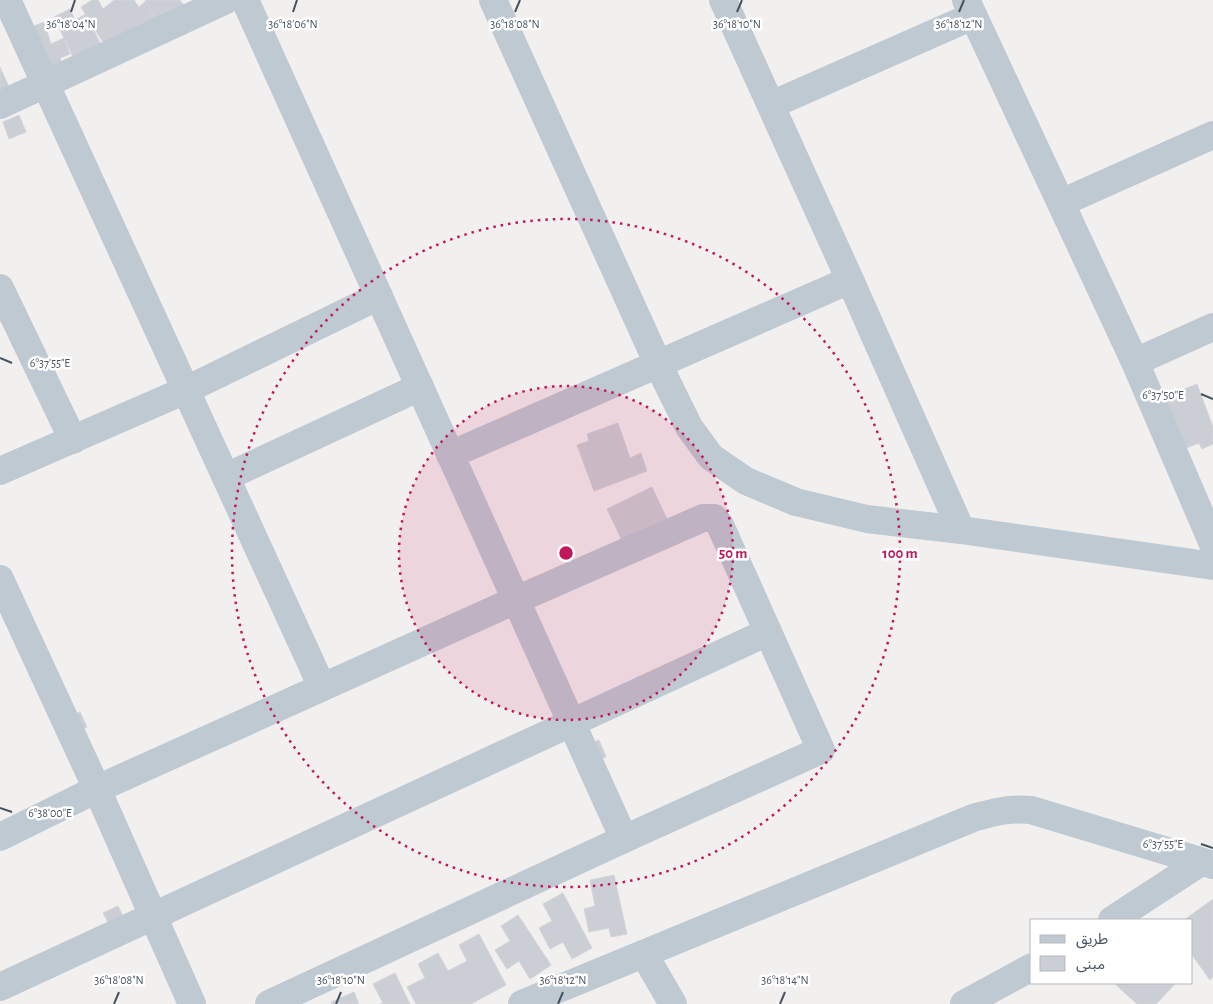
<svg xmlns="http://www.w3.org/2000/svg" width="1213" height="1004" font-family="'Alegreya Sans','Noto Sans Arabic',sans-serif">
	<style>
		.building { fill: #cbced4; stroke: #d3d5db }
		.lines { fill: none; stroke-linecap: round; stroke-linejoin: round }
		.minor { stroke: #bfc9d2; stroke-width: 28 }
		.ticks { fill: none; stroke: #46525e; stroke-width: 2 }
		.ring { fill: none; stroke: #c2185b; stroke-width: 2.5; stroke-dasharray: 2.5 5 }
		.ticks-label { font-size: 12px; text-anchor: middle; fill: #46525e; stroke: #fff; stroke-width: 5; stroke-linejoin: round; paint-order: stroke }
		.centre { fill: #c2185b; stroke: #fff; stroke-width: 2.5 }
		.ring-label { font-size: 15px; text-anchor: middle; font-weight: bold; fill: #c2185b; stroke: #fff; stroke-width: 5; stroke-linejoin: round; paint-order: stroke }
	</style>
	<rect width="100%" height="100%" fill="#f2efef"/>
	<g class="building">
		<path d="M 92,0 L 98,0 L 103,9 L 114,0 L 134,0 L 139,7 L 146,1 L 158,21 L 109,52 L 81,7 Z"/>
		<path d="M 145,0 L 180,0 L 188,12 L 162,28 Z"/>
		<path d="M 70,9 L 75,20 L 86,14 L 103,49 L 76,63 L 54,17 Z"/>
		<path d="M 44,22 L 51,44 L 64,38 L 70,54 L 60,58 L 64,70 L 47,76 L 29,28 Z"/>
		<path d="M 0,67 L 9,87 L 0,92 Z"/>
		<path d="M 19,115 L 26,132 L 9,139 L 3,122 Z"/>
		<path d="M 1197,384 L 1213,427 L 1213,444 L 1202,449 L 1199,443 L 1176,452 L 1156,400 Z"/>
		<path d="M 618,423 L 630,458 L 641,453 L 647,471 L 594,491 L 577,445 L 589,441 L 587,434 Z"/>
		<path d="M 652,487 L 667,519 L 629,555 L 607,509 Z"/>
		<path d="M 80,712 L 87,727 L 73,734 L 65,719 Z"/>
		<path d="M 599,740 L 606,757 L 591,763 L 584,746 Z"/>
		<path d="M 614,875 L 627,934 L 611,937 L 609,928 L 589,932 L 584,909 L 595,906 L 590,880 Z"/>
		<path d="M 563,893 L 592,948 L 572,959 L 563,942 L 550,949 L 539,928 L 552,921 L 543,904 Z"/>
		<path d="M 1213,899 L 1213,977 L 1210,980 L 1192,955 L 1192,920 L 1184,920 Z"/>
		<path d="M 118,906 L 125,920 L 111,928 L 103,913 Z"/>
		<path d="M 518,915 L 551,965 L 530,979 L 519,961 L 507,969 L 495,950 L 510,941 L 501,926 Z"/>
		<path d="M 479,934 L 506,985 L 471,1004 L 416,1004 L 407,987 L 425,978 L 418,964 L 438,953 L 448,971 L 467,961 L 459,945 Z"/>
		<path d="M 395,973 L 410,1004 L 380,1004 L 383,1003 L 373,984 Z"/>
		<path d="M 1114,983 L 1176,983 L 1156,1004 L 1137,1004 Z"/>
		<path d="M 354,992 L 359,1004 L 332,1004 L 331,1002 Z"/>
	</g>
	<g class="lines">
		<g class="minor">
			<path d="M 7,0 L 322,687"/>
			<path d="M 245,0 L 624,839"/>
			<path d="M 493,0 L 658,364 L 689,427 L 711,457 L 746,481 L 796,502 L 867,519 L 961,530 L 1213,566"/>
			<path d="M 723,0 L 850,280 L 961,530"/>
			<path d="M 966,0 L 1135,362 L 1213,544"/>
			<path d="M 0,105 L 226,0"/>
			<path d="M 771,105 L 973,16"/>
			<path d="M 1061,203 L 1213,135"/>
			<path d="M 0,288 L 73,440"/>
			<path d="M 1135,362 L 1213,327"/>
			<path d="M 450,455 L 850,280"/>
			<path d="M 0,471 L 186,390 L 379,296"/>
			<path d="M 226,477 L 420,387"/>
			<path d="M 0,579 L 97,789 L 192,1004"/>
			<path d="M 0,837 L 97,789 L 516,600 L 703,518 L 714,518 L 720,525 L 821,750 L 624,839 L 269,1004"/>
			<path d="M 1112,920 L 1201,862"/>
			<path d="M 644,954 L 673,1004"/>
			<path d="M 0,987 L 768,632"/>
			<path d="M 522,1004 L 973,818 C 995,812 1008,808 1031,810 L 1213,865"/>
			<path d="M 964,1004 L 1032,967"/>
		</g>
	</g>
	<path class="ticks" d="M 71,12 L 75,0M 293,12 L 297,0M 515,12 L 520,0M 737,12 L 742,0M 959,12 L 964,0M 0,358 L 12,363M 1201,394 L 1213,399M 0,808 L 12,812M 1201,844 L 1213,848M 114,1004 L 119,992M 336,1004 L 341,992M 558,1004 L 563,992M 780,1004 L 785,992"/>
	<circle cx="566" cy="553" r="167" fill="#c2185b" fill-opacity=".12"/>
	<g class="ring">
		<circle cx="566" cy="553" r="167"/>
		<circle cx="566" cy="553" r="334"/>
	</g>
	<g class="ticks-label">
		<text x="293" y="28">36°18'06"N</text>
		<text x="71" y="28">36°18'04"N</text>
		<text x="515" y="28">36°18'08"N</text>
		<text x="737" y="28">36°18'10"N</text>
		<text x="959" y="28">36°18'12"N</text>
		<text x="50" y="367">6°37'55"E</text>
		<text x="1163" y="399">6°37'50"E</text>
		<text x="50" y="817">6°38'00"E</text>
		<text x="1163" y="848">6°37'55"E</text>
		<text x="119" y="984">36°18'08"N</text>
		<text x="341" y="984">36°18'10"N</text>
		<text x="563" y="984">36°18'12"N</text>
		<text x="785" y="984">36°18'14"N</text>
	</g>
	<circle cx="566" cy="553" r="8" class="centre"/>
	<g class="ring-label">
		<text x="733" y="558">50 m</text>
		<text x="900" y="558">100 m</text>
	</g>
	<rect x="1030" y="919" width="162" height="65" fill="#ffffff" stroke="#b5babf"/>
	<rect x="1040" y="935" width="25" height="8" fill="#bfc9d2" stroke="#b5babf"/>
	<text x="1076" y="944" font-size="15" fill="#46525e">طريق</text>
	<rect x="1040" y="956" width="25" height="15" fill="#cbced4" stroke="#b5babf"/>
	<text x="1076" y="969" font-size="15" fill="#46525e">مبنى</text>
</svg>
